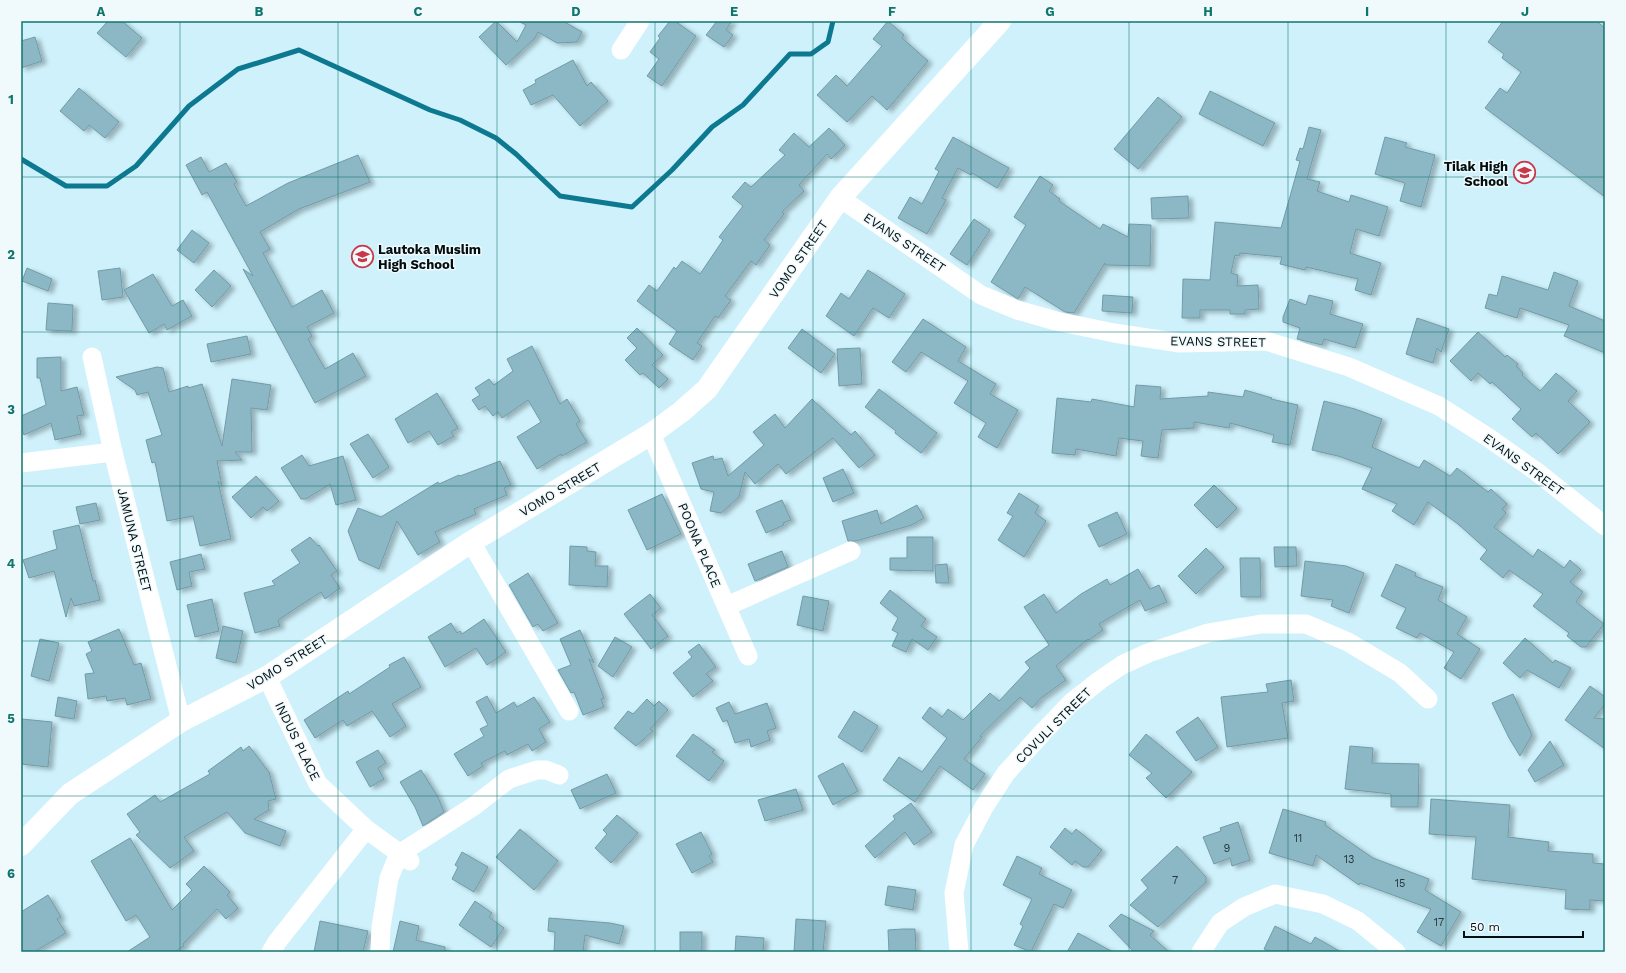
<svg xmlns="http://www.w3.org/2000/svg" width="1626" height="973" font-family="'Work Sans',sans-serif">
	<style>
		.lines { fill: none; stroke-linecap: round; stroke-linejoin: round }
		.stream { stroke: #0d7991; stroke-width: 5 }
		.building { fill: #8cb7c4; stroke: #719ba8; filter: url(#shadow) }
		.street { stroke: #fff; stroke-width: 19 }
		.secondary { stroke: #fff; stroke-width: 22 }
		.grid { fill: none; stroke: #0f766e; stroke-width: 1; stroke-opacity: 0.55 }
		.labels { text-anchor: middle; stroke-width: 3; stroke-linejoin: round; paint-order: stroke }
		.number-label { font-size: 11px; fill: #24383e }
		.poi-label { font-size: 13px; font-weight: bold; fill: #010e12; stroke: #f0f9fb; text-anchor: end }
		.street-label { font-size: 13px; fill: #010e12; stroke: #f0f9fb }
		.neatline { fill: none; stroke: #0f766e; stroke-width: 1.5 }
		.grid-label { font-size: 13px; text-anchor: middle; font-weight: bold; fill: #0f766e }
	</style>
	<defs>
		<filter id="shadow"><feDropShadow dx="4.5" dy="2.5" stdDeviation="2" flood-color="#0004"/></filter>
	</defs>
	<rect width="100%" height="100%" fill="#cef1fb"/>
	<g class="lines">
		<path class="stream" d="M 21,159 L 66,186 L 107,186 L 136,166 L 189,106 L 238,69 L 299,50 L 430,110 L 460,120 L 496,138 L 516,154 L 560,196 L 632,207 L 672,170 L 712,127 L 743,105 L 790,54 L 811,54 L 828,42 L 833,21"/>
	</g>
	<g class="building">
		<path d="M 108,21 L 122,21 L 142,38 L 126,57 L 97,33 Z"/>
		<path d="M 496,21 L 517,42 L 526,25 L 518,21 L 563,21 L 582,32 L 577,42 L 557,43 L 538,32 L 535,38 L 506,65 L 479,37 Z"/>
		<path d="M 670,21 L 675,21 L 696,36 L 662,86 L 647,76 L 659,59 L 650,52 L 660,38 L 658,36 Z"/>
		<path d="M 717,21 L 732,21 L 726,30 L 733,35 L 724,47 L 706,35 Z"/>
		<path d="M 888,21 L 904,35 L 902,38 L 928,61 L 887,110 L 872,96 L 847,122 L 817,95 L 836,75 L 847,86 L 882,46 L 873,39 Z"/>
		<path d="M 1503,21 L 1596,21 L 1605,28 L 1605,197 L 1485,108 L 1500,88 L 1507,93 L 1521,72 L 1502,58 L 1504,54 L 1488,42 Z"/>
		<path d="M 35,37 L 42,61 L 21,68 L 21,41 Z"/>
		<path d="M 573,60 L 587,86 L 591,82 L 608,101 L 580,126 L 553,95 L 531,105 L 523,90 L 536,83 L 535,80 Z"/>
		<path d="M 79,88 L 119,122 L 105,138 L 89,125 L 84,131 L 60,111 Z"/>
		<path d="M 1210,91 L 1275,123 L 1263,146 L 1199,114 Z"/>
		<path d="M 1158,97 L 1182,117 L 1138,169 L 1114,149 Z"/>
		<path d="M 1309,127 L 1321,130 L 1307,179 L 1320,182 L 1317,191 L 1349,202 L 1351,195 L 1388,207 L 1379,236 L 1356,229 L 1350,253 L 1381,263 L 1371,295 L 1355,290 L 1358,279 L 1306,267 L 1305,270 L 1280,264 L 1282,257 L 1240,253 L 1239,256 L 1235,255 L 1231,273 L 1238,275 L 1237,286 L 1258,285 L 1259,309 L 1245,310 L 1245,314 L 1230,314 L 1230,310 L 1200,310 L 1200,318 L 1182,318 L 1183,279 L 1210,280 L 1215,222 L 1281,228 L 1300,161 L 1296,160 L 1300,148 L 1303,149 Z"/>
		<path d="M 829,128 L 845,145 L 831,159 L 827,154 L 799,185 L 804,191 L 782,212 L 784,214 L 764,240 L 770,245 L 756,265 L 751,261 L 725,296 L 731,300 L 718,318 L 715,316 L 697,343 L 702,346 L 693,360 L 669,344 L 677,331 L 637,301 L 649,285 L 657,291 L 674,267 L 676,269 L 682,261 L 700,274 L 723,240 L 719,237 L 743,206 L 732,197 L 745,182 L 751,187 L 785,155 L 779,150 L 794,133 L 809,147 Z"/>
		<path d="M 953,137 L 1009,168 L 997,188 L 972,173 L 971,175 L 958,168 L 942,198 L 946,200 L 927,234 L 898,218 L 910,197 L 922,204 L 939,171 L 935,169 Z"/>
		<path d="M 1385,137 L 1407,143 L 1405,147 L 1435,155 L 1421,207 L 1400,201 L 1405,183 L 1375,174 Z"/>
		<path d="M 358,155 L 370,182 L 299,209 L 260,232 L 270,249 L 263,253 L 292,307 L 322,290 L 334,313 L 307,327 L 312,336 L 308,339 L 325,369 L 353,353 L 366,376 L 315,403 L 243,269 L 253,276 L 207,192 L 202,195 L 186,165 L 201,157 L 209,172 L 226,163 L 237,182 L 234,184 L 246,206 L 288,183 Z"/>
		<path d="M 1040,176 L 1053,185 L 1049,191 L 1060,199 L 1059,201 L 1100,229 L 1103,224 L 1128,237 L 1129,224 L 1151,225 L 1150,266 L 1105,265 L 1105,263 L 1074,313 L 1065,312 L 1025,287 L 1018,299 L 991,282 L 1026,225 L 1014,217 Z"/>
		<path d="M 1188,196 L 1189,218 L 1152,219 L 1151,198 Z"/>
		<path d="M 974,219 L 990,230 L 967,265 L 950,254 Z"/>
		<path d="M 192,230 L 209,243 L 194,263 L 177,250 Z"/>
		<path d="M 27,268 L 52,279 L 48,291 L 22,281 Z"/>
		<path d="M 120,268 L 123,297 L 102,300 L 98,271 Z"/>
		<path d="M 214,270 L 231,286 L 212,307 L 195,290 Z"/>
		<path d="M 868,270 L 905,294 L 889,318 L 873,308 L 854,336 L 826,316 L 841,293 L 849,299 Z"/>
		<path d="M 1554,272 L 1578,281 L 1569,306 L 1605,321 L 1605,353 L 1564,336 L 1569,325 L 1520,308 L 1517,318 L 1485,308 L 1489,294 L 1497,296 L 1502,276 L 1548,290 Z"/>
		<path d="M 153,274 L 172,306 L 183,300 L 192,316 L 167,330 L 164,324 L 149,333 L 124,290 Z"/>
		<path d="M 1103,295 L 1133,297 L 1132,313 L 1102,311 Z"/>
		<path d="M 1309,295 L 1333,301 L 1330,314 L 1363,324 L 1355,348 L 1324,339 L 1322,345 L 1297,339 L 1300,328 L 1283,322 L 1283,317 L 1290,299 L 1306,305 Z"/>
		<path d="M 48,303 L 73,305 L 72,331 L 46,330 Z"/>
		<path d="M 1417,318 L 1449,329 L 1441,352 L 1437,348 L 1433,363 L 1406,354 Z"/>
		<path d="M 923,319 L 966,347 L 958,361 L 996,384 L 990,394 L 1018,410 L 997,448 L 978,437 L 986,423 L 954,403 L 968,381 L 921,352 L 906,372 L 892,362 Z"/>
		<path d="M 637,328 L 663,355 L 652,365 L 668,379 L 659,388 L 643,373 L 640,375 L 625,360 L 637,348 L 627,338 Z"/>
		<path d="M 802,329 L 835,354 L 821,373 L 788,348 Z"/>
		<path d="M 1478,332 L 1503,355 L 1505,357 L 1507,355 L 1518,364 L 1516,366 L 1523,373 L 1522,375 L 1540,391 L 1556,373 L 1577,391 L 1568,401 L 1590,422 L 1558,454 L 1536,433 L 1532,437 L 1512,419 L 1521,409 L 1492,382 L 1490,384 L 1478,373 L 1471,381 L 1450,361 Z"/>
		<path d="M 247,336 L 251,354 L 211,362 L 207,344 Z"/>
		<path d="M 532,346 L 560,404 L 567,399 L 580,421 L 576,424 L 587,442 L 562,456 L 561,454 L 537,469 L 517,437 L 541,422 L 528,400 L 502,418 L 498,412 L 493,416 L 485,406 L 479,410 L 472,400 L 480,395 L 475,388 L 489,379 L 494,385 L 513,371 L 507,359 Z"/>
		<path d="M 860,348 L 862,384 L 839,386 L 837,349 Z"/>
		<path d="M 61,357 L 61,391 L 77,387 L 84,415 L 77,416 L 81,434 L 55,440 L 51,423 L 24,435 L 21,428 L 21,416 L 46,405 L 40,378 L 37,378 L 37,358 Z"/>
		<path d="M 157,367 L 163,368 L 169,392 L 188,386 L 188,388 L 202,384 L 222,446 L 232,379 L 271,385 L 267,410 L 251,408 L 252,452 L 235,452 L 242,460 L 217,461 L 222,486 L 218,481 L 231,539 L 200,546 L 193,516 L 167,521 L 155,462 L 152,463 L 146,440 L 162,435 L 148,392 L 137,395 L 135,390 L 116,377 Z"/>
		<path d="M 1136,385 L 1161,387 L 1160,399 L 1208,396 L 1208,392 L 1243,397 L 1245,390 L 1272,398 L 1271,399 L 1298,405 L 1290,445 L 1272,442 L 1274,435 L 1230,423 L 1229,428 L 1194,422 L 1194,428 L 1162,430 L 1158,458 L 1141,456 L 1143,441 L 1119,438 L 1116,456 L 1076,449 L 1075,455 L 1052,453 L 1057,398 L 1091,402 L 1092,399 L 1134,407 Z"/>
		<path d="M 879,389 L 937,433 L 921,453 L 895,433 L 896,431 L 865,407 Z"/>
		<path d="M 437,393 L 458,428 L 451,432 L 454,436 L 438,445 L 429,431 L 408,443 L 395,419 Z"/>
		<path d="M 812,399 L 851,435 L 855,431 L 875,455 L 859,468 L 833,438 L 786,474 L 778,464 L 755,484 L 745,472 L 739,497 L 721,513 L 710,511 L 714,492 L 701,489 L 692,463 L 713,456 L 714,460 L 722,458 L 728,476 L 764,445 L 753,432 L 775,414 L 785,428 Z"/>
		<path d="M 1324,401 L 1355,409 L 1382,419 L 1372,447 L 1419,468 L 1424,460 L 1450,476 L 1457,468 L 1488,492 L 1491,489 L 1507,504 L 1502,509 L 1506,513 L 1494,527 L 1533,557 L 1538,549 L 1564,568 L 1570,560 L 1581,570 L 1570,582 L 1583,592 L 1576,602 L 1604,624 L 1586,647 L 1581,647 L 1567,636 L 1569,633 L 1533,606 L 1543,594 L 1509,570 L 1503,578 L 1480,559 L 1487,550 L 1458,524 L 1428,502 L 1414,525 L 1392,511 L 1397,504 L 1362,489 L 1372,468 L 1338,456 L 1312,450 Z"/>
		<path d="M 368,434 L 389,467 L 373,478 L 350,444 Z"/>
		<path d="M 302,455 L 309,466 L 343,456 L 356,500 L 336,505 L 330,484 L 306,499 L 301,499 L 281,468 Z"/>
		<path d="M 500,461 L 511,485 L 504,488 L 507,495 L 474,509 L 476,514 L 435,532 L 440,542 L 418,555 L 397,521 L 379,569 L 359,560 L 348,531 L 358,508 L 381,517 L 438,482 L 439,484 L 459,475 L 460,476 Z"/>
		<path d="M 843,469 L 854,493 L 833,502 L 823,478 Z"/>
		<path d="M 256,476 L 279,501 L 267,511 L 263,507 L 251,518 L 232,497 Z"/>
		<path d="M 1214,485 L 1237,508 L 1217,528 L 1194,505 Z"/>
		<path d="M 1019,493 L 1039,506 L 1035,513 L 1046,521 L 1024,557 L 998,540 L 1013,516 L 1007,513 Z"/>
		<path d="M 662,494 L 681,534 L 647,550 L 628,510 Z"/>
		<path d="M 782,500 L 791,520 L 783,523 L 784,525 L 766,533 L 756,511 Z"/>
		<path d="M 96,503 L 100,520 L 80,524 L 76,507 Z"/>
		<path d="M 917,505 L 924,518 L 912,525 L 856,541 L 848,541 L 842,521 L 877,510 L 881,524 Z"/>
		<path d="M 1117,512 L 1127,534 L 1099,547 L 1088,525 Z"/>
		<path d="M 79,525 L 93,581 L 95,580 L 100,600 L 74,606 L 71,598 L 66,617 L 54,571 L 29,578 L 23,560 L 57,549 L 53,531 Z"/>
		<path d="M 310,537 L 318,546 L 319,545 L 337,571 L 331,575 L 340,588 L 325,599 L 321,592 L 278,620 L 280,626 L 255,633 L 244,593 L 275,585 L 272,581 L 300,563 L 291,550 Z"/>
		<path d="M 907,537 L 933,537 L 933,571 L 890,570 L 890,558 L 907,558 Z"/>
		<path d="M 570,546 L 587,547 L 587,551 L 596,552 L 595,566 L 608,566 L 607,587 L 569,585 Z"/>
		<path d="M 1274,547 L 1296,547 L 1297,566 L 1275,567 Z"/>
		<path d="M 1206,548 L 1224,567 L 1196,594 L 1178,576 Z"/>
		<path d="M 782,551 L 788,567 L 755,581 L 748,564 Z"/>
		<path d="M 201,554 L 205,569 L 189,572 L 192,586 L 177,590 L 170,562 Z"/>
		<path d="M 1240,558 L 1260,558 L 1261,597 L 1241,597 Z"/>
		<path d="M 1305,561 L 1346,566 L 1364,573 L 1349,613 L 1331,606 L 1333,600 L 1301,596 Z"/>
		<path d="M 947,564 L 949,583 L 936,583 L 935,565 Z"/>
		<path d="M 1396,564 L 1416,573 L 1415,576 L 1443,587 L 1438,600 L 1467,617 L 1457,634 L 1480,649 L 1461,679 L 1444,668 L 1454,652 L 1420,633 L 1417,638 L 1396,628 L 1406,608 L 1381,596 Z"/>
		<path d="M 1138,569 L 1150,589 L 1159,585 L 1167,602 L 1145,611 L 1140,600 L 1099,624 L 1103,630 L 1089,640 L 1088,639 L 1056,666 L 1066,680 L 1041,698 L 1032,708 L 1020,697 L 980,736 L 982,737 L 964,759 L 985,774 L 973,790 L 940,766 L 915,802 L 883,780 L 899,757 L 922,772 L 947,738 L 922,718 L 930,707 L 942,717 L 948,709 L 963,720 L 990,693 L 999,701 L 1030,668 L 1025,662 L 1049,645 L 1024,607 L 1044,594 L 1056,613 L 1081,594 L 1107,579 L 1110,585 Z"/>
		<path d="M 528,573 L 558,623 L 543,631 L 538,624 L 533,627 L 509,585 Z"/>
		<path d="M 890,590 L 926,619 L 921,626 L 937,637 L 928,650 L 912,639 L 906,652 L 892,646 L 898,633 L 892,630 L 898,618 L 880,603 Z"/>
		<path d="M 650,594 L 661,608 L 652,615 L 668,636 L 651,649 L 624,614 Z"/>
		<path d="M 803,596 L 829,601 L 823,631 L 797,625 Z"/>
		<path d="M 212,599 L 219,631 L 195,637 L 187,605 Z"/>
		<path d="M 484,619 L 506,652 L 487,665 L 476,648 L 445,667 L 428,637 L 451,623 L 457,633 L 460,631 L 462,634 Z"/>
		<path d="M 223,626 L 243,631 L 236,663 L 216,658 Z"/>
		<path d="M 119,629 L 134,665 L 141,663 L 151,699 L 127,705 L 125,698 L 107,701 L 106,696 L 88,699 L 85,674 L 94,673 L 86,654 L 92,651 L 88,642 Z"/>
		<path d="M 580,630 L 594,663 L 589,659 L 604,698 L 601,699 L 604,707 L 583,715 L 574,692 L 571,693 L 558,670 L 571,665 L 560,639 Z"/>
		<path d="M 615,637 L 632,647 L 613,677 L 598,666 Z"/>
		<path d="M 1525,638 L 1553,663 L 1555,660 L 1571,668 L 1559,688 L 1527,670 L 1520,678 L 1503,663 Z"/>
		<path d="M 40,639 L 59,643 L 49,681 L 31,676 Z"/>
		<path d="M 699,644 L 716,667 L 706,674 L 713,681 L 693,697 L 673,673 L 692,657 L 688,652 Z"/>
		<path d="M 404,657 L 421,687 L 392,704 L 406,726 L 390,737 L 372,711 L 347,726 L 343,720 L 315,738 L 304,720 L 348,691 L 349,694 L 390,667 L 389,665 Z"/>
		<path d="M 1291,680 L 1294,701 L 1282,703 L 1288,738 L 1227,747 L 1221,697 L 1268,692 L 1266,684 Z"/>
		<path d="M 1590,686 L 1605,697 L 1605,704 L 1594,718 L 1605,719 L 1605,749 L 1565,720 Z"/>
		<path d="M 1513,694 L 1532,735 L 1520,756 L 1509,738 L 1492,703 Z"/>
		<path d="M 487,696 L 496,713 L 514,702 L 517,707 L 534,697 L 550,722 L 539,729 L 546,742 L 532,751 L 528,744 L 507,755 L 505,751 L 481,763 L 483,766 L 468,776 L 454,754 L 484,736 L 480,729 L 488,725 L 476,702 Z"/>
		<path d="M 58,697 L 77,701 L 74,719 L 55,716 Z"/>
		<path d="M 647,699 L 654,706 L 659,701 L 668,710 L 650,729 L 653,731 L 636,746 L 614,728 L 628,711 L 633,714 Z"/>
		<path d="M 729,702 L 735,714 L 767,703 L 776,728 L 767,731 L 770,740 L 751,747 L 749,739 L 735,743 L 727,720 L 723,722 L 716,708 Z"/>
		<path d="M 854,711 L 878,726 L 862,752 L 838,737 Z"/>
		<path d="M 1198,717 L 1218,747 L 1196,761 L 1176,732 Z"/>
		<path d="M 22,719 L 52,722 L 48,767 L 21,764 Z"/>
		<path d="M 693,734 L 715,750 L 712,752 L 724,761 L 709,781 L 676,756 Z"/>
		<path d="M 1146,734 L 1192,772 L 1166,798 L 1146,778 L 1152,773 L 1129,755 Z"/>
		<path d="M 1550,741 L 1564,765 L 1535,782 L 1528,770 Z"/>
		<path d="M 249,746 L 269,772 L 276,799 L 268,801 L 269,810 L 254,819 L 286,831 L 280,846 L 245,833 L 227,812 L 184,837 L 194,851 L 170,868 L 136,835 L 140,832 L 127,814 L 155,795 L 160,802 L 210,774 L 208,771 L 241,747 L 243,751 Z"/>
		<path d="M 1350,746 L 1373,748 L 1372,763 L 1419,764 L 1418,807 L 1391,807 L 1391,794 L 1345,789 Z"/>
		<path d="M 378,750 L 386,763 L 378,768 L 384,779 L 370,787 L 356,762 Z"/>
		<path d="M 843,763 L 858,791 L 833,805 L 818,776 Z"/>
		<path d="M 421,770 L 438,797 L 444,812 L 423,826 L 415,807 L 400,782 Z"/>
		<path d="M 607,774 L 616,793 L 580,809 L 571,790 Z"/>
		<path d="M 796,789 L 803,810 L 765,821 L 758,800 Z"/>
		<path d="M 1431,799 L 1510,805 L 1508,837 L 1549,842 L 1548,851 L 1593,854 L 1593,863 L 1605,864 L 1605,901 L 1590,900 L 1590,910 L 1565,909 L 1566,890 L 1472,879 L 1476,837 L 1429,834 Z"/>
		<path d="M 911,803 L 932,832 L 914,845 L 905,832 L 875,858 L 865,846 L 895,819 L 893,816 Z"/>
		<path d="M 1283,809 L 1326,822 L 1325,825 L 1373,858 L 1429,879 L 1425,890 L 1461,912 L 1441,946 L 1417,932 L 1431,909 L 1360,883 L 1359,885 L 1316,855 L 1313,866 L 1269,853 Z"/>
		<path d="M 617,815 L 638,833 L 611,863 L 595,848 L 607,834 L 603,830 Z"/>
		<path d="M 1238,822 L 1250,860 L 1232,866 L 1230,858 L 1214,864 L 1203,837 L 1221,831 L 1220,828 Z"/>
		<path d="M 1065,828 L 1072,834 L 1076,829 L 1102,850 L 1088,867 L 1083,867 L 1075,861 L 1072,865 L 1050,847 Z"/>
		<path d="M 520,829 L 558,861 L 534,890 L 496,857 Z"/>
		<path d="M 701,832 L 712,854 L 709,856 L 713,862 L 692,873 L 676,844 Z"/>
		<path d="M 130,838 L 172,910 L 192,890 L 186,884 L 204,866 L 230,892 L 227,895 L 238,908 L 226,919 L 217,909 L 183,944 L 184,946 L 174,952 L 127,952 L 150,937 L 136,915 L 126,921 L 91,861 Z"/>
		<path d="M 1177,846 L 1206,877 L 1206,882 L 1158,927 L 1130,905 L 1148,888 L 1141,880 Z"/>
		<path d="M 462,852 L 488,867 L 474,892 L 452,879 L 458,867 L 455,865 Z"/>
		<path d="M 1017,856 L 1042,868 L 1039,874 L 1072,890 L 1063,908 L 1054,904 L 1031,952 L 1014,945 L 1023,926 L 1020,924 L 1032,899 L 1003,885 Z"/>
		<path d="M 888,886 L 916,890 L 913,910 L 885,905 Z"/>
		<path d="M 48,895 L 61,917 L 57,919 L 66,933 L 34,952 L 21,952 L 21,912 Z"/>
		<path d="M 475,901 L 492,913 L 489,917 L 504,928 L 491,947 L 459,925 Z"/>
		<path d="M 1121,914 L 1154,931 L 1150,935 L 1169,952 L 1134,952 L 1109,926 Z"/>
		<path d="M 549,918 L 610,923 L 624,926 L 619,944 L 585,935 L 583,952 L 554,952 L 555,932 L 548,931 Z"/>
		<path d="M 796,919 L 826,921 L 823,952 L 794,952 Z"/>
		<path d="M 320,921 L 368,931 L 363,952 L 314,952 Z"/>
		<path d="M 400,921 L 419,926 L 416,940 L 445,947 L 445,952 L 393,952 Z"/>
		<path d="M 1275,926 L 1311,944 L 1315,937 L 1341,952 L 1271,952 L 1264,949 Z"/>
		<path d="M 903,929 L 915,929 L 916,952 L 889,952 L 888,930 Z"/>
		<rect x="680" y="932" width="22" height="20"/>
		<path d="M 1078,933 L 1113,952 L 1067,952 Z"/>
		<path d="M 736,936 L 764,938 L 763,952 L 735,952 Z"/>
	</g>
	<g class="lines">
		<g class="street">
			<path d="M 621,50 L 640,21"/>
			<path d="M 840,198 L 981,295 L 1017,310 L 1056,321 L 1114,333 L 1180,343 L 1266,341 L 1349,367 L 1439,406 L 1489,438 L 1537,472 L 1605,526"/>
			<path d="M 92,357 L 113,452 L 181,721"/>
			<path d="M 651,434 L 748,656"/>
			<path d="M 21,463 L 113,452"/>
			<path d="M 471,542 L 569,711"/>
			<path d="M 727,606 L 851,551"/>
			<path d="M 267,677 L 318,784 L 366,829 L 410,861"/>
			<path d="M 271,952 L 277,942 L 366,829"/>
			<path d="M 380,952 L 381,927 L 389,878 L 399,854 L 474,806 L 509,779 L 537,770 L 546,770 L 559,775"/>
			<path d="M 959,952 L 954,893 L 964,845 L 984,807 L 1006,773 L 1045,730 L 1071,703 L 1100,680 L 1122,665 L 1148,653 L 1208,633 L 1261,624 L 1306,624 L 1348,642 L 1400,673 L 1428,699"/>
			<path d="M 1201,952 L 1220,923 L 1244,907 L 1275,894 L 1323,904 L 1358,921 L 1396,952"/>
		</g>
		<path class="secondary" d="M 21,845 L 70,794 L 181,721 L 267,677 L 471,542 L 651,434 L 681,412 L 707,389 L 840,198 L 1000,21"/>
	</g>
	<path class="grid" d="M 180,21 L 180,952M 338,21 L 338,952M 497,21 L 497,952M 655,21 L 655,952M 813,21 L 813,952M 971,21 L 971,952M 1129,21 L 1129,952M 1288,21 L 1288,952M 1446,21 L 1446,952M 21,177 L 1605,177M 21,332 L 1605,332M 21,486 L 1605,486M 21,641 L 1605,641M 21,796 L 1605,796"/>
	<defs>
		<symbol id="school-ring" viewBox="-11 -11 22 22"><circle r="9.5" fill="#f0f9fb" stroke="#c83848" stroke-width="1.5"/><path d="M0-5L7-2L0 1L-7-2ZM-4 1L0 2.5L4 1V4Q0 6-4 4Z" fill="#c83848"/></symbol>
	</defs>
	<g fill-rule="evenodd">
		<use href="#school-ring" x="1512" y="160" width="25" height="25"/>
		<use href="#school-ring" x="350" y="244" width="25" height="25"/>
	</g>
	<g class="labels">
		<g class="number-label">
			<text x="1298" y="842">11</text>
			<text x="1227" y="852">9</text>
			<text x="1349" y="863">13</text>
			<text x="1175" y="884">7</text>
			<text x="1400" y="887">15</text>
			<text x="1439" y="926">17</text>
		</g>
		<g class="poi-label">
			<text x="1508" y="171">Tilak High<tspan x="1508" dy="15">School</tspan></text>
			<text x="378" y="254" text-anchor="start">Lautoka Muslim<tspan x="378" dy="15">High School</tspan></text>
		</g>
		<g class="street-label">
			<text transform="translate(905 242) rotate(34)" y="5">EVANS STREET</text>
			<text transform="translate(798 259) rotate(-55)" y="5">VOMO STREET</text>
			<text transform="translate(1218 341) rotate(1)" y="5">EVANS STREET</text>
			<text transform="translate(1524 464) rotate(36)" y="5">EVANS STREET</text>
			<text transform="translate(560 489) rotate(-31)" y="5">VOMO STREET</text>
			<text transform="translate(135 540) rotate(76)" y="5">JAMUNA STREET</text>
			<text transform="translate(700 545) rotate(67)" y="5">POONA PLACE</text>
			<text transform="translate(287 662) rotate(-32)" y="5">VOMO STREET</text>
			<text transform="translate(1053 725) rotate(-45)" y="5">COVULI STREET</text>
			<text transform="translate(298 741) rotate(64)" y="5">INDUS PLACE</text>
		</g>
	</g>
	<rect width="1626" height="973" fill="none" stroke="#f0f9fb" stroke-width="44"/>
	<path d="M1464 931v6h119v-6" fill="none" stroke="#010e12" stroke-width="2"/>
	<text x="1470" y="931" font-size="12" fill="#010e12" stroke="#f0f9fb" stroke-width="3" paint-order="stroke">50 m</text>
	<rect x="22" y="22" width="1582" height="929" class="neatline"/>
	<g class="grid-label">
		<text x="101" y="16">A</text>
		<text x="259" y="16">B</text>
		<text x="418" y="16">C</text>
		<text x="576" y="16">D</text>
		<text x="734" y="16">E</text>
		<text x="892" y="16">F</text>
		<text x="1050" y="16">G</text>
		<text x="1208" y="16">H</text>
		<text x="1367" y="16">I</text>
		<text x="1525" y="16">J</text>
		<text x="11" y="104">1</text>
		<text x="11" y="259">2</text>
		<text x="11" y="414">3</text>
		<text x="11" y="568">4</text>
		<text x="11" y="723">5</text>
		<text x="11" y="878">6</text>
	</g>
</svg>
